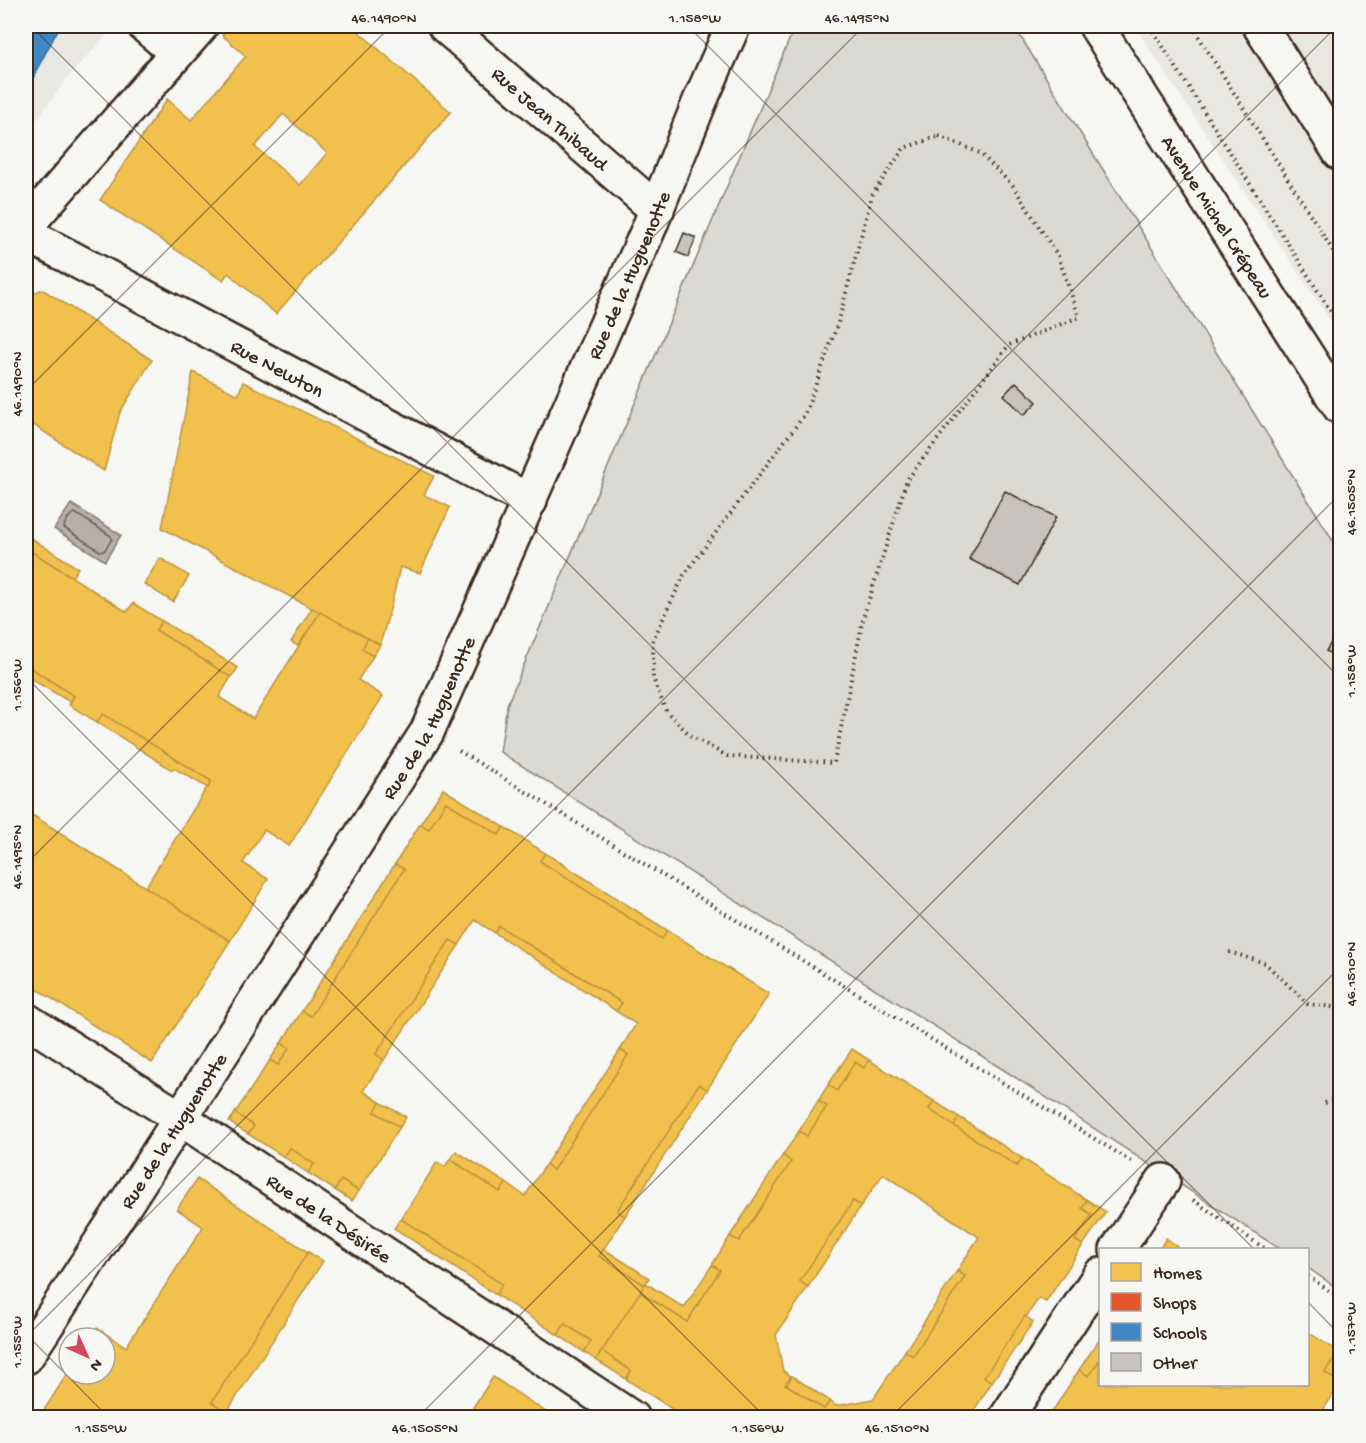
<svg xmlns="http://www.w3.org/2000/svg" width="1366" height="1443" font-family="'Gochi Hand',sans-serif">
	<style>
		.built { fill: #e8e7e2 }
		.green { fill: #dad9d3; stroke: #8a8278; stroke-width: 1.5 }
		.water { fill: #b6b0a9; stroke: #857a71; stroke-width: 1.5 }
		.homes { fill: #f2c14e; stroke: #bb9440; stroke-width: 1.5; fill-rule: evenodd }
		.shops { fill: #e4572e; stroke: #b14a29; stroke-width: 1.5 }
		.schools { fill: #3f88c5; stroke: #3e6c93; stroke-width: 1.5 }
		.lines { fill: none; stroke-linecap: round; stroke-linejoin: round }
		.shore { stroke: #6c6056; stroke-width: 1.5 }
		.building { fill: #c8c3be; stroke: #3b2a1e; stroke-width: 1.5 }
		.minor-casing { stroke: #3b2a1e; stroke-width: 38 }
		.path { stroke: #3b2a1e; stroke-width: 4; stroke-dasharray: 1.5 4.5; stroke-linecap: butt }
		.minor { stroke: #f6f6f2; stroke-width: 33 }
		.ticks { fill: none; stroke: #3b2a1e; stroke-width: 1.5; stroke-opacity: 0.45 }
		.labels { text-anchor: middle; stroke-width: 6; stroke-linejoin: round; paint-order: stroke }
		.street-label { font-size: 20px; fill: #3b2a1e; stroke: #f6f6f2 }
		.neatline { fill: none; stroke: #3b2a1e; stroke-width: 2 }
		.ticks-label { font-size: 15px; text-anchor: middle; fill: #3b2a1e }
	</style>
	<rect width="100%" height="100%" fill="#f6f6f2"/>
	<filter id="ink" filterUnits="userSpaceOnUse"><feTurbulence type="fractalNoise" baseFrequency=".0167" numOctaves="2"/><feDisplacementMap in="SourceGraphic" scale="12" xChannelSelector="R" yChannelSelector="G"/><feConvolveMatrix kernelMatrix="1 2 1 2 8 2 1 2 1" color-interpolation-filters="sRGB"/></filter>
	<g filter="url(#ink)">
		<g class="built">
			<path d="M 26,26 L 102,26 L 109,32 L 68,77 L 32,126 L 26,141 Z"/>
			<path d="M 1134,26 L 1340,26 L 1340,335 Z"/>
		</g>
		<path class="green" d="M 795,26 L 1014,26 L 1340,552 L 1340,1290 L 1308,1268 L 1308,1250 L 1280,1249 L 1007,1072 L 500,752 L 507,705 Z"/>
		<path class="water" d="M 71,504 L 121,535 L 105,561 L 54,529 Z"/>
		<g class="homes">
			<path d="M 233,26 L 352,26 L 451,112 L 276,314 L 228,273 L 223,280 L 219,278 L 100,200 L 167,99 L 191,120 L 246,56 L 222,35 ZM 283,114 L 327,153 L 300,185 L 255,147 Z"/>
			<path d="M 41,290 L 45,291 L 152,360 L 120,412 L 104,471 L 26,420 L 26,301 L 30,294 Z"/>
			<path d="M 193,372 L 238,395 L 243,382 L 434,476 L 424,495 L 450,507 L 420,573 L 400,567 L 392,602 L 380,645 L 162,528 Z"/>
			<path d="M 26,535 L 78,568 L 72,577 L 26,548 Z"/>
			<path d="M 26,548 L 127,612 L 133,603 L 162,621 L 156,630 L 231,677 L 219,697 L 253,719 L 320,612 L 368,638 L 362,649 L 373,656 L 358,680 L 383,696 L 289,846 L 264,830 L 243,863 L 268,879 L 230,941 L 145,888 L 211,781 L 103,714 L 97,722 L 69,705 L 74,696 L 26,665 Z"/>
			<path d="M 160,558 L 189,576 L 173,602 L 144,584 Z"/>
			<path d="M 312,608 L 320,612 L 298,646 L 291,642 Z"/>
			<path d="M 162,621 L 238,668 L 231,677 L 156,630 Z"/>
			<path d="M 368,638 L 380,645 L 373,656 L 362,649 Z"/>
			<path d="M 26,665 L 74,696 L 70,702 L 26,676 Z"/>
			<path d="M 103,714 L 211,781 L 208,788 L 174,768 L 172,770 L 97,722 Z"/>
			<path d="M 443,789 L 504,827 L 499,835 L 446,802 L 429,829 L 420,824 Z"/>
			<path d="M 446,802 L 499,835 L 504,827 L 545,853 L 540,861 L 662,939 L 667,930 L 769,994 L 707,1090 L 699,1084 L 617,1211 L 625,1216 L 599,1256 L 645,1285 L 596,1360 L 584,1352 L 591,1341 L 565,1324 L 558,1335 L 496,1295 L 502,1284 L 401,1219 L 437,1162 L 445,1167 L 450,1159 L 500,1192 L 506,1183 L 525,1196 L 546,1164 L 553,1170 L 628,1055 L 620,1050 L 636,1024 L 616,1011 L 622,1003 L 499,926 L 495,933 L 475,920 L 459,945 L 450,940 L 376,1054 L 384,1060 L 363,1091 L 380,1102 L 375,1112 L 400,1127 L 359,1191 L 341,1180 L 335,1190 L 308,1173 L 314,1164 L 290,1148 L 284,1157 L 248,1134 L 254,1126 L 235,1113 L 270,1060 L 278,1065 L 289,1048 L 281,1043 L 302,1011 L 311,1016 L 404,869 L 395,864 L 420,824 L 429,829 Z"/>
			<path d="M 26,811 L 230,941 L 152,1063 L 26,982 Z"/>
			<path d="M 545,853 L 667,930 L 662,939 L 540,861 Z"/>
			<path d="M 395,864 L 404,869 L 311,1016 L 302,1011 Z"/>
			<path d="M 499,926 L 622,1003 L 616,1011 L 495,933 Z"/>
			<path d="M 450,940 L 459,945 L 384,1060 L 376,1054 Z"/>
			<path d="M 281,1043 L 289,1048 L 278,1065 L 270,1060 Z"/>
			<path d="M 852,1049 L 869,1060 L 864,1068 L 855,1062 L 837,1091 L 828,1085 Z"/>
			<path d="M 620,1050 L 628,1055 L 553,1170 L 546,1164 Z"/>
			<path d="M 869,1060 L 934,1101 L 929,1109 L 1017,1166 L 1022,1158 L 1087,1200 L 1082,1208 L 1092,1215 L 1075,1240 L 1083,1245 L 1046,1302 L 1039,1298 L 984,1377 L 992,1382 L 969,1418 L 686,1418 L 626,1379 L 631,1371 L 602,1351 L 640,1292 L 687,1322 L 720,1270 L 712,1265 L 730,1236 L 739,1241 L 791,1162 L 783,1155 L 799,1131 L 807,1136 L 827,1106 L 818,1101 L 828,1085 L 837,1091 L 855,1062 L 864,1068 ZM 883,1174 L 979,1237 L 957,1271 L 965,1276 L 913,1356 L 905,1351 L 873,1399 L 836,1406 L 830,1401 L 824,1409 L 785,1384 L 791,1376 L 783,1371 L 776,1335 L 808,1287 L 800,1281 L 853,1201 L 861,1206 Z"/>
			<path d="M 699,1084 L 707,1090 L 625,1216 L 617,1211 Z"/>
			<path d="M 818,1101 L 827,1106 L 807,1136 L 799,1131 Z"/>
			<path d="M 934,1101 L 959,1117 L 954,1126 L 929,1109 Z"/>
			<path d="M 380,1102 L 406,1117 L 400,1127 L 375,1112 Z"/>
			<path d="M 235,1113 L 254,1126 L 248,1134 L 229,1122 Z"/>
			<path d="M 959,1117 L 1022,1158 L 1017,1166 L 954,1126 Z"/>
			<path d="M 290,1148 L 314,1164 L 308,1173 L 284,1157 Z"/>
			<path d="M 456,1151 L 506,1183 L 500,1192 L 450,1159 Z"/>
			<path d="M 783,1155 L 791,1162 L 739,1241 L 730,1236 Z"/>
			<path d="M 197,1179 L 308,1252 L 212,1402 L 236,1418 L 39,1418 L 69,1371 L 69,1374 L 105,1374 L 105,1338 L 90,1338 L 97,1328 L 126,1347 L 203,1227 L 177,1209 Z"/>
			<path d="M 341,1180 L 359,1191 L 352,1201 L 335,1190 Z"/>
			<path d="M 1087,1200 L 1106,1212 L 1083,1245 L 1075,1240 L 1092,1215 L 1082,1208 Z"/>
			<path d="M 853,1201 L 861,1206 L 808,1287 L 800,1281 Z"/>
			<path d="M 401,1219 L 502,1284 L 496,1295 L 394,1228 Z"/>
			<path d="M 1166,1238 L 1177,1246 L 1174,1250 L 1159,1250 Z"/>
			<path d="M 604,1249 L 649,1278 L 645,1285 L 599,1256 Z"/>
			<path d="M 308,1252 L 323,1261 L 227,1412 L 212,1402 Z"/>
			<path d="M 712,1265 L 720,1270 L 687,1322 L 640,1292 L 646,1283 L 684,1308 Z"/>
			<path d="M 957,1271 L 965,1276 L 913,1356 L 905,1351 Z"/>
			<path d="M 1025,1316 L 1033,1322 L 992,1382 L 984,1377 Z"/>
			<path d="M 565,1324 L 591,1341 L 584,1352 L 558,1335 Z"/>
			<path d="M 1308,1332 L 1338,1352 L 1325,1372 L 1340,1384 L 1318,1418 L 1273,1418 L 1267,1414 L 1264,1418 L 1048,1418 L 1079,1370 L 1089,1376 L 1100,1359 L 1100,1384 L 1308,1384 Z"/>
			<path d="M 1100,1338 L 1100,1359 L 1089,1376 L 1079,1370 Z"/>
			<path d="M 602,1351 L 631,1371 L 626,1379 L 596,1360 Z"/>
			<path d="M 1338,1352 L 1340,1354 L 1340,1383 L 1325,1372 Z"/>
			<path d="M 792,1376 L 830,1401 L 824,1409 L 787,1385 Z"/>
			<path d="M 493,1377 L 555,1418 L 466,1418 Z"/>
		</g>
		<path class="shops" d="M 1331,26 L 1340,26 L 1340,40 Z"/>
		<path class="schools" d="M 26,26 L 60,26 L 36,71 L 26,103 Z"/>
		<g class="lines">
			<path class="shore" d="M 75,513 L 111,536 L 112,539 L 104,551 L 100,551 L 64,528 C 64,523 70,514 75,513 Z"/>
		</g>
		<g class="building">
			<path d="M 684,233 L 696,238 L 688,257 L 676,252 Z"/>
			<path d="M 1016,382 L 1037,402 L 1024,415 L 1004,395 Z"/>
			<path d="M 1005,491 L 1056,517 L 1020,585 L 969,559 Z"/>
			<path d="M 1340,625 L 1340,646 L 1332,641 Z"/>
			<path d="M 1332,641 L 1340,646 L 1340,659 L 1326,651 Z"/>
		</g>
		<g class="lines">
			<defs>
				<g id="minor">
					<path d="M 145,26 L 177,53"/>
					<path id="s1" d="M 445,26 L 657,210"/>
					<path id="s2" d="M 1096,26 L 1340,407"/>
					<path d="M 1260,26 L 1340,153"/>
					<path d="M 26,226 L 201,26"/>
					<path id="s3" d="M 26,234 L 530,501"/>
					<path id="s4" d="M 26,1020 L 180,1118 L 632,1418"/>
					<path d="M 1117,1250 L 1163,1181"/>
					<path id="s5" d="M 26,1357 L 130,1197 L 427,732 L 649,228 L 700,101 L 733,26"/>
					<path d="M 1006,1418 L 1100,1275"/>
				</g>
			</defs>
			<use href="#minor" class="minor-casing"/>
			<g class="path">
				<path d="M 1150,26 L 1340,326"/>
				<path d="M 1192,26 L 1340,262"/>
				<path d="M 939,136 L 980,153 L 1013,186 L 1058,256 L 1079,317 L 1009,345 L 907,480 L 864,615 L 834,763 L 727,756 L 691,736 L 666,711 L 653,678 L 653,640 L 684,575 L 805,414 L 838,323 L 872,195 L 904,148 Z"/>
				<path d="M 459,751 L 1131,1161"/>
				<path d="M 1229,952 L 1265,963 L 1308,1004 L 1340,1008"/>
				<path d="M 1325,1103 L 1340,1097"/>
				<path d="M 1193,1200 L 1267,1250"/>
				<path d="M 1308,1276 L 1340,1298"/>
			</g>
			<use href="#minor" class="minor"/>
		</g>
	</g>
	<path class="ticks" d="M 31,26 L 1255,1250M 688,26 L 1340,678M 26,391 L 391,26M 26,677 L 766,1418M 26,864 L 864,26M 1308,1302 L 1340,1335M 26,1334 L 109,1418M 26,1337 L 1337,26M 417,1418 L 1340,494M 890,1418 L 1340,967"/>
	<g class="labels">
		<g class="street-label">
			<text dy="7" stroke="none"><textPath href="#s1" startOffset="140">Rue Jean Thibaud</textPath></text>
			<text dy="7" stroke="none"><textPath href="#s2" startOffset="226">Avenue Michel Crépeau</textPath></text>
			<text dy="7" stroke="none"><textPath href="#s5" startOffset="1242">Rue de la Huguenotte</textPath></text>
			<text dy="7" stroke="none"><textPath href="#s3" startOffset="285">Rue Newton</textPath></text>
			<text dy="7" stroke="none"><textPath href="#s5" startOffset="756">Rue de la Huguenotte</textPath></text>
			<text dy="7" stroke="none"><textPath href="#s5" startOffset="270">Rue de la Huguenotte</textPath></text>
			<text dy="7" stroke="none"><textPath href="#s4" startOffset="362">Rue de la Désirée</textPath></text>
		</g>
	</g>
	<rect width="1366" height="1443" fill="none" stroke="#f6f6f2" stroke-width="66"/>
	<rect x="1099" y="1248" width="210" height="138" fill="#f6f6f2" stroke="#aba49d" stroke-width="1.5"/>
	<rect x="1111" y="1263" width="30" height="18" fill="#f2c14e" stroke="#aba49d" stroke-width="1.5"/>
	<text x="1153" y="1278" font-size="18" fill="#3b2a1e">Homes</text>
	<rect x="1111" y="1293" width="30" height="18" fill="#e4572e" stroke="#aba49d" stroke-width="1.5"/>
	<text x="1153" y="1308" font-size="18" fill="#3b2a1e">Shops</text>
	<rect x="1111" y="1323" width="30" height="18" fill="#3f88c5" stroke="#aba49d" stroke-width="1.5"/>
	<text x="1153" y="1338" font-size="18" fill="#3b2a1e">Schools</text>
	<rect x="1111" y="1353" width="30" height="18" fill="#c8c3be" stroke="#aba49d" stroke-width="1.5"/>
	<text x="1153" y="1368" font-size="18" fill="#3b2a1e">Other</text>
	<g transform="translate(87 1356) rotate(135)"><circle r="28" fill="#f6f6f2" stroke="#aba49d" stroke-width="1.5"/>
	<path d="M0-4.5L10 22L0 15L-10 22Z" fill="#d1495b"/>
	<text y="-9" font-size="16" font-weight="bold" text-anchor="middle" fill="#3b2a1e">N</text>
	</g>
	<rect x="33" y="33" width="1300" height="1377" class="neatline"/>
	<g class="ticks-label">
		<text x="384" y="22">46.1490°N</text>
		<text x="695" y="22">1.158°W</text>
		<text x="857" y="22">46.1495°N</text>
		<text transform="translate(16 384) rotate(-90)" y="5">46.1490°N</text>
		<text transform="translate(1350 502) rotate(-90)" y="5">46.1505°N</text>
		<text transform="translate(1350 671) rotate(-90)" y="5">1.158°W</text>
		<text transform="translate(16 685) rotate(-90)" y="5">1.156°W</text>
		<text transform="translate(16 857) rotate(-90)" y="5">46.1495°N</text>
		<text transform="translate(1350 974) rotate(-90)" y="5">46.1510°N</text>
		<text transform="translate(1350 1328) rotate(-90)" y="5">1.157°W</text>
		<text transform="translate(16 1342) rotate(-90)" y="5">1.155°W</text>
		<text x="101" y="1432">1.155°W</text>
		<text x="425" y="1432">46.1505°N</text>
		<text x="758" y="1432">1.156°W</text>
		<text x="897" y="1432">46.1510°N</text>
	</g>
</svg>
